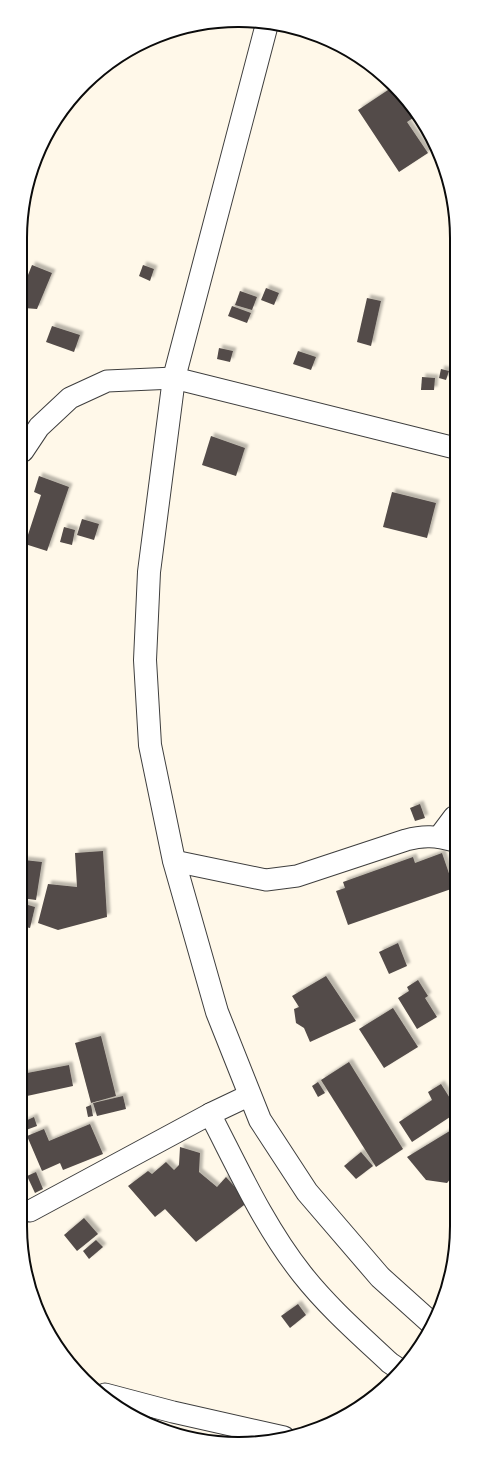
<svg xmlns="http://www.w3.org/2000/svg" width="477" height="1464" font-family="'Zilla Slab',serif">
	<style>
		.building { fill: #534b48; filter: url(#shadow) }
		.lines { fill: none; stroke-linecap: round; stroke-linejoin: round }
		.minor-casing { stroke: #3e3e3e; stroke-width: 23 }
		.tertiary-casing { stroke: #3e3e3e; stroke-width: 24 }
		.minor { stroke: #fff; stroke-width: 21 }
		.tertiary { stroke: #fff; stroke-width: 22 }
		.rim { fill: none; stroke: #0b0b0b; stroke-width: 2 }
	</style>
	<defs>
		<filter id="shadow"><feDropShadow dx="3.5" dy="-3.5" stdDeviation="1" flood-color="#0004"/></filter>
	</defs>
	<rect width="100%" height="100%" fill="#fff8e9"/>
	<g class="building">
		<path d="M 394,86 L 416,116 L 407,122 L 428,153 L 399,172 L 358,110 Z"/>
		<path d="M 32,265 L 52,273 L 37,309 L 24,308 L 24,285 Z"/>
		<path d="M 143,265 L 154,269 L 150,281 L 139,276 Z"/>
		<path d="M 266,288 L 279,293 L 274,305 L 261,300 Z"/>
		<path d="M 240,291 L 257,297 L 252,310 L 235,305 Z"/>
		<path d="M 367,298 L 381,301 L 371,346 L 357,342 Z"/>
		<path d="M 232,306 L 251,313 L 247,323 L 228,316 Z"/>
		<path d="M 52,326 L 80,335 L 74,352 L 46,342 Z"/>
		<path d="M 219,348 L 233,351 L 230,362 L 217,359 Z"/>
		<path d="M 298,351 L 316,357 L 311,370 L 293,364 Z"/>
		<path d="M 441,369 L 449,371 L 446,380 L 439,378 Z"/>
		<path d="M 422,377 L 435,378 L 434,390 L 421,390 Z"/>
		<path d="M 211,436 L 245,448 L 236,476 L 202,465 Z"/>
		<path d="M 39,476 L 69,487 L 47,551 L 25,544 L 41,495 L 34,492 Z"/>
		<path d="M 392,492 L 436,503 L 427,538 L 383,527 Z"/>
		<path d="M 82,519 L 99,524 L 94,540 L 77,535 Z"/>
		<path d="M 64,527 L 75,530 L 72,545 L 60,542 Z"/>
		<path d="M 420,804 L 425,818 L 415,821 L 410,808 Z"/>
		<path d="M 103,851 L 107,917 L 58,930 L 38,923 L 48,884 L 77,887 L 75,853 Z"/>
		<path d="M 442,853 L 454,888 L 348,925 L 336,891 L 345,888 L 343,882 L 413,857 L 415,863 Z"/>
		<path d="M 24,860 L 42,862 L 36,900 L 21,898 L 21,872 Z"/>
		<path d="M 21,903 L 35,907 L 30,928 L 21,926 Z"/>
		<path d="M 398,943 L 407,966 L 389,974 L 379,952 Z"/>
		<path d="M 326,976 L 356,1021 L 310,1042 L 304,1028 L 296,1023 L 294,1009 L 299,1007 L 292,996 Z"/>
		<path d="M 418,980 L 428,996 L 425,998 L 437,1017 L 417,1029 L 398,998 L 409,991 L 407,987 Z"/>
		<path d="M 393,1008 L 418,1047 L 384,1068 L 359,1029 Z"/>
		<path d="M 101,1036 L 116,1096 L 91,1103 L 75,1043 Z"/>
		<path d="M 349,1062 L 403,1149 L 376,1167 L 321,1080 Z"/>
		<path d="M 69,1065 L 73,1086 L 27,1096 L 22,1074 Z"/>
		<path d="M 318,1082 L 325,1093 L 318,1097 L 312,1086 Z"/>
		<path d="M 441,1084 L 453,1103 L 453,1115 L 412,1142 L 399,1122 L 432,1100 L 428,1092 Z"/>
		<path d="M 123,1096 L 126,1109 L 97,1116 L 93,1103 Z"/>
		<path d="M 91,1105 L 93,1116 L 88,1117 L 86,1107 Z"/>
		<path d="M 34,1117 L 37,1126 L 26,1130 L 23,1122 Z"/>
		<path d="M 90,1124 L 103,1154 L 63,1170 L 60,1163 L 42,1171 L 27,1136 L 44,1129 L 49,1141 Z"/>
		<path d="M 453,1129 L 453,1176 L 447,1183 L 426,1180 L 407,1157 Z"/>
		<path d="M 180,1147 L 200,1153 L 199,1172 L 217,1187 L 226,1177 L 248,1202 L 196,1242 L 165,1209 L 155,1217 L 128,1186 L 148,1171 L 152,1174 L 166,1162 L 174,1170 L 179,1165 Z"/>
		<path d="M 361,1152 L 373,1166 L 356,1179 L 344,1166 Z"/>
		<path d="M 36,1172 L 43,1189 L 35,1193 L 27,1176 Z"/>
		<path d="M 84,1218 L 98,1234 L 77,1251 L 64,1235 Z"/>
		<path d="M 96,1240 L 103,1247 L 89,1259 L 83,1251 Z"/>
		<path d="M 298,1304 L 306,1315 L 290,1328 L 281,1316 Z"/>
	</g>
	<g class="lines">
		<defs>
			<g id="minor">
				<path d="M 23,451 L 39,427 L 70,398 L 107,381 L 174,378 L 455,448"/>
				<path d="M 439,837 L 454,817"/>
				<path d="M 174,861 L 266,880 L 297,876 L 406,840 C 424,835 436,836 454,841"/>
				<path d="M 210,1114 L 250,1095"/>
				<path d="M 30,1211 L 210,1114 C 238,1168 264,1226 302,1274 C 328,1307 359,1334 390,1363 L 399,1369"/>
				<path d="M 105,1394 L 173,1412 L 284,1437"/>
			</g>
			<path id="tertiary" d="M 267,24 L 174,378 L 149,572 L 145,660 L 150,745 L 174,861 L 217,1012 L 260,1120 L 307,1192 L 380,1277 L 430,1322"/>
		</defs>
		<use href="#minor" class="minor-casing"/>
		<use href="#tertiary" class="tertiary-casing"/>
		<use href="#minor" class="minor"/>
		<use href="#tertiary" class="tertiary"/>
	</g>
	<path d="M0 0H477V1464H0ZM238 27H239A211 211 0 0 1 450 238V1226A211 211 0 0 1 239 1437H238A211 211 0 0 1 27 1226V238A211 211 0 0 1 238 27Z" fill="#fff" fill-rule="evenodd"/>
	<path class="rim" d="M238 27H239A211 211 0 0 1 450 238V1226A211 211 0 0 1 239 1437H238A211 211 0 0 1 27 1226V238A211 211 0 0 1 238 27Z"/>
</svg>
